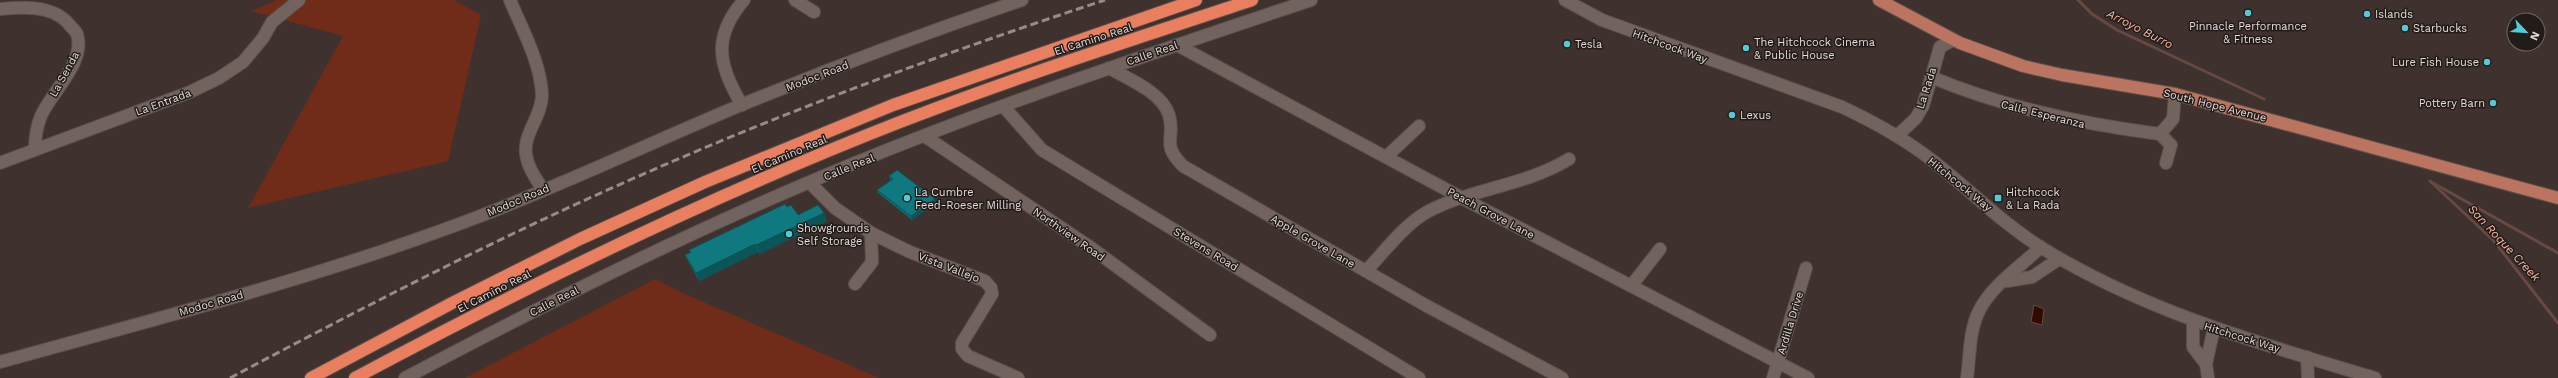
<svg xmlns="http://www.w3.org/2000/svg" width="2558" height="378" font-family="'Work Sans',sans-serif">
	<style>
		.green { fill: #702c18 }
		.water { fill: #300b02; stroke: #664942 }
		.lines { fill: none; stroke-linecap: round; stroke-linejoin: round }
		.stream { stroke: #664942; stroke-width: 3 }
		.minor-casing { stroke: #5a4f4b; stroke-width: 14 }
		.major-casing { stroke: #5a4f4b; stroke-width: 14 }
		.highway-casing { stroke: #5a4f4b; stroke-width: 14 }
		.minor { stroke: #73635e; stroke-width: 12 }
		.major { stroke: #ba745f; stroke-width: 12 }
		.highway { stroke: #ea7f60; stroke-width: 12 }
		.rail { stroke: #978b88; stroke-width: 3; stroke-dasharray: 8 4; stroke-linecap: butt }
		.wall { fill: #0e686d }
		.shaded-wall { fill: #0b5559 }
		.building { fill: #10797f; stroke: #0b5559 }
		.poi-dot { fill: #51ccd5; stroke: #211b19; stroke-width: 1.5 }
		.labels { text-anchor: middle; stroke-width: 3; stroke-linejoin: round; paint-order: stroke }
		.poi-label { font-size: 11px; fill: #e4dad7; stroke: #211b19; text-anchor: start }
		.street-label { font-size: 11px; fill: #e4dad7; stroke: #211b19 }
		.water-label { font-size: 12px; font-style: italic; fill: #f5b3a0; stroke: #211b19 }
	</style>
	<rect width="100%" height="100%" fill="#3f312d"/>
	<g class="green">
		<path d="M 277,0 L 454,0 L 481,15 L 448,161 L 248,208 L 343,36 L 251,11 Z"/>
		<path d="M 655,279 L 685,294 L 879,378 L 465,378 Z"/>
	</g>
	<path class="water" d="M 2034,305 L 2044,309 L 2042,325 L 2031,322 Z"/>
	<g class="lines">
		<g class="stream">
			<path d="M 2078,0 L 2092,14 L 2117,30 L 2264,99"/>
			<path d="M 2430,181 L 2494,241 L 2558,323"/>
			<path d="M 2433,183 L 2558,253"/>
		</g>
		<defs>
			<g id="minor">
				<path d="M 510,0 C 522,29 541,63 542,95 C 542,118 520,136 527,159 C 529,170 537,179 542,189"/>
				<path d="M 795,0 L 814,12"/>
				<path d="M 1565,0 L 1602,20 L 1842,107 C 1874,122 1905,139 1933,161 C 1970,190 2003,224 2042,248 C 2144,311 2261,344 2375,378"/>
				<path d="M 0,9 C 21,7 51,5 67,22 C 70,26 75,30 77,34 C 86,63 51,92 41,116 C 36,128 35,137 35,149"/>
				<path d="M 1177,45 L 1462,198 L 1808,378"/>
				<path d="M 1109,68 C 1128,79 1162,92 1169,115 C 1176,139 1160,143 1183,166 L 1425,305 L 1562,378"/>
				<path d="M 1931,77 C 2005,108 2081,124 2160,134 L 2173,119 L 2175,94"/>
				<path d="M 742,105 C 718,65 712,37 744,0"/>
				<path d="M 1004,107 L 1042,150 L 1419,378"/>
				<path d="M 2160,134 L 2171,145 L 2166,163"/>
				<path d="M 1897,136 L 1916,118 L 1923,106 L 1940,47 L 1951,41"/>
				<path d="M 926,137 L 1090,247 L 1210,335"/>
				<path d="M 1386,157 L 1419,126"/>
				<path d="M 0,163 L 190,92 L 219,78 L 243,62 L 263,38 L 272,22 L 299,0"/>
				<path d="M 810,183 L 835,208 L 871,233 L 872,262 L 855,284"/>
				<path d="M 871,233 L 910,252 L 985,281 L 991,288 L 992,294 L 962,343 L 962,349 L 968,356 L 1018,378"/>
				<path d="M 1366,271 C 1385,251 1403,226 1427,212 C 1472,188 1525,186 1569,159"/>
				<path d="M 2007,281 L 2032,277 L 2059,259"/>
				<path d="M 1631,286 L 1660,249"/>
				<path d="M 2193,322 L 2193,347 L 2206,364"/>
				<path d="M 2307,357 L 2308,378"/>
				<path d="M 0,362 C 159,318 320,277 475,218 C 565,184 652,142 741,105 C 834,67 927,32 1022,0"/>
				<path d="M 405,378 C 536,309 668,242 805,184 C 970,113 1141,57 1311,0"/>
				<path d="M 1773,378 L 1806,268"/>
				<path d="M 1967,378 C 1970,356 1969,331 1979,311 C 1991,286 2021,266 2041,247"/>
				<path d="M 2208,378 L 2206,364 L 2214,328"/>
			</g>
			<path id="major" d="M 1879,0 L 1960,43 L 2023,66 L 2062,75 L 2175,94 L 2558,198"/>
			<g id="highway">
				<path d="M 311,378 L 454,302 L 580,239 L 705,182 L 893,105 L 1196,0"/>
				<path d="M 355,378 C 532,283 713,195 900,122 C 1016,77 1134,39 1252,0"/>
			</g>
		</defs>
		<use href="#minor" class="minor-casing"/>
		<use href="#major" class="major-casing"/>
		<use href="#highway" class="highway-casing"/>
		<use href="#minor" class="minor"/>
		<use href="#major" class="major"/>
		<use href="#highway" class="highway"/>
		<path class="rail" d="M 230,378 C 364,307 499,237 639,176 C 791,109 947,52 1105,0"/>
	</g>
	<g class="wall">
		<path d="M 889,176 L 935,199 L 936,203 L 912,220 L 878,193 L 877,190 L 891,180 L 890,179 Z"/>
		<path d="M 787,207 L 798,215 L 824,213 L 827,221 L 760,254 L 758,252 L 699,281 L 689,263 L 685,255 L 690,253 L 689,250 Z"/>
	</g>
	<g class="shaded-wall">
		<path d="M 935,199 L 936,203 L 912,220 L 911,216 Z"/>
		<path d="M 824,213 L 827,221 L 760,254 L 756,245 Z"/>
		<path d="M 755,244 L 758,252 L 699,281 L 696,273 Z"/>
	</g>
	<g class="building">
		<path d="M 897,170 L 935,199 L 911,216 L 877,190 L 893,179 L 889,176 Z"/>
		<path d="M 785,204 L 787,207 L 791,205 L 798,215 L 818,205 L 824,213 L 756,245 L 755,244 L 696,273 L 685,255 L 691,252 L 689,250 Z"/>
	</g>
	<g class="poi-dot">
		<circle cx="2248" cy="13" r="4"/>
		<circle cx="2367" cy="14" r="4"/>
		<circle cx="2405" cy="28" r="4"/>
		<circle cx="1567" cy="44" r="4"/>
		<circle cx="1746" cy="48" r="4"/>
		<circle cx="2487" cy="62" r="4"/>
		<circle cx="2493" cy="103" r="4"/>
		<circle cx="1732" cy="115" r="4"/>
		<circle cx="907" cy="198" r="4"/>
		<rect x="1994" y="194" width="8" height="8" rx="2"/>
		<circle cx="789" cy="234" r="4"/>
	</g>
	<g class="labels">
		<g class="poi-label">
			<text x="2375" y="18">Islands</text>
			<text x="2248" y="30" text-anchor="middle">Pinnacle Performance<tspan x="2248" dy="13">&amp; Fitness</tspan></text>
			<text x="2413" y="32">Starbucks</text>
			<text x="1754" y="46">The Hitchcock Cinema<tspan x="1754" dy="13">&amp; Public House</tspan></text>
			<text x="1575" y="48">Tesla</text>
			<text x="2479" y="66" text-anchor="end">Lure Fish House</text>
			<text x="2485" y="107" text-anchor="end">Pottery Barn</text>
			<text x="1740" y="119">Lexus</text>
			<text x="915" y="196">La Cumbre<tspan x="915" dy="13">Feed-Roeser Milling</tspan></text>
			<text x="2006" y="196">Hitchcock<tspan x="2006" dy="13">&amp; La Rada</tspan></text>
			<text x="797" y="232">Showgrounds<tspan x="797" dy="13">Self Storage</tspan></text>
		</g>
		<g class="street-label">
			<text transform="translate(1093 39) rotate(-18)" y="4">El Camino Real</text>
			<text transform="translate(1670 46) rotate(20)" y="4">Hitchcock Way</text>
			<text transform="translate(1152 53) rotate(-19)" y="4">Calle Real</text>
			<text transform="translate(64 74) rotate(-61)" y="4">La Senda</text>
			<text transform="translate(817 76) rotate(-21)" y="4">Modoc Road</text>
			<text transform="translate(1926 88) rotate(-72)" y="4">La Rada</text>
			<text transform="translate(163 102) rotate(-20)" y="4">La Entrada</text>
			<text transform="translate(2215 105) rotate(14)" y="4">South Hope Avenue</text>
			<text transform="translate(2043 114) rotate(14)" y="4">Calle Esperanza</text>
			<text transform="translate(789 154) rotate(-23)" y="4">El Camino Real</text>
			<text transform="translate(849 167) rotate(-22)" y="4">Calle Real</text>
			<text transform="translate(1960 184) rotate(39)" y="4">Hitchcock Way</text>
			<text transform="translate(518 200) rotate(-23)" y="4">Modoc Road</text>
			<text transform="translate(1491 213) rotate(28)" y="4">Peach Grove Lane</text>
			<text transform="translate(1069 234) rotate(35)" y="4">Northview Road</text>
			<text transform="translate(1313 241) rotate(30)" y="4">Apple Grove Lane</text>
			<text transform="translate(1206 249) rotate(31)" y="4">Stevens Road</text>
			<text transform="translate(949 267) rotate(21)" y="4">Vista Vallejo</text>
			<text transform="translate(494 291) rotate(-27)" y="4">El Camino Real</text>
			<text transform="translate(554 301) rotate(-27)" y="4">Calle Real</text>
			<text transform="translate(211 303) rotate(-16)" y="4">Modoc Road</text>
			<text transform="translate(1790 323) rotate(-73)" y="4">Ardilla Drive</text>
			<text transform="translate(2242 337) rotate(17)" y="4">Hitchcock Way</text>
		</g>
		<g class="water-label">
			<text transform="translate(2140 29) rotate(27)" y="4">Arroyo Burro</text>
			<text transform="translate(2504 243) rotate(47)" y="4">San Roque Creek</text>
		</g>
	</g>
	<g transform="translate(2526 32) rotate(115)"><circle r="19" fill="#211b19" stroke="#6f6765"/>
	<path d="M0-3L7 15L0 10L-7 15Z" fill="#51ccd5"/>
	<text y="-6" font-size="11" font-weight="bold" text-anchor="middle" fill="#e4dad7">N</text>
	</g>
</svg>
